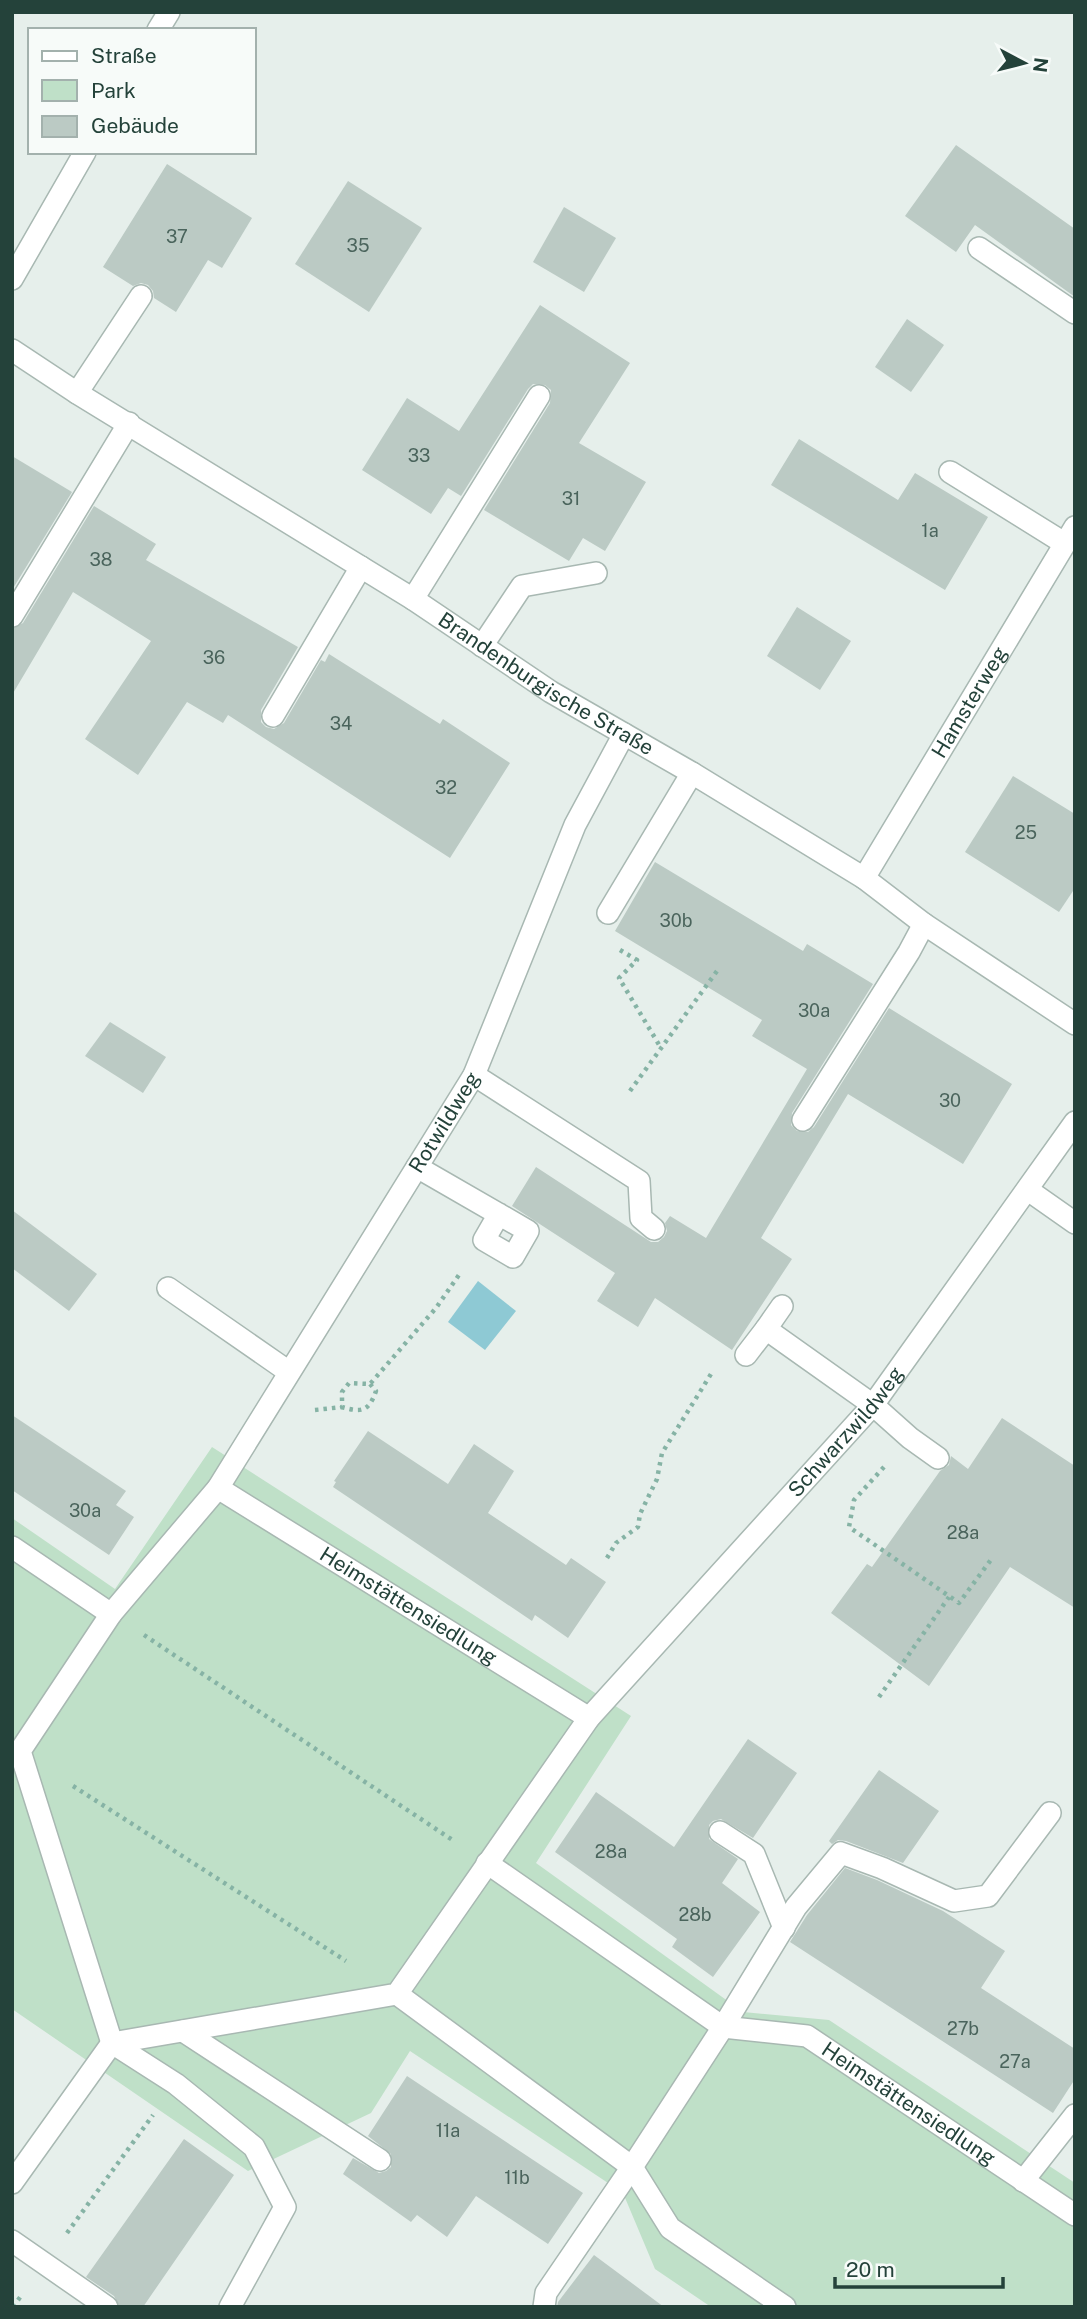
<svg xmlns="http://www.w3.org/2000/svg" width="1087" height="2319" font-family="'Public Sans',sans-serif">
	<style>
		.green { fill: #bfe0c8 }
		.water { fill: #8ec9d4 }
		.building { fill: #bbcac4 }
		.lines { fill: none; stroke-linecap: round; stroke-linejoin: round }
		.lane-casing { stroke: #a8b8b2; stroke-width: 24 }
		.street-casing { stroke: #a8b8b2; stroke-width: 24 }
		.path { stroke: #86b3a5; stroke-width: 4.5; stroke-dasharray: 3.5 5; stroke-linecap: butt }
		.lane { stroke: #fff; stroke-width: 21 }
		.street { stroke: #fff; stroke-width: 21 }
		.labels { text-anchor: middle; stroke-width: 7; stroke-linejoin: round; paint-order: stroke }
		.number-label { font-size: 18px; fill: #4a645c }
		.street-label { font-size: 21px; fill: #24423a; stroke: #f7fbf9 }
	</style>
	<rect width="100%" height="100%" fill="#e6efeb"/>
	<path class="green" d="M 212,1447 L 631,1716 L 536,1863 L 743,2012 L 829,2020 L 1075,2183 L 1075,2307 L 711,2307 L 655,2269 L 623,2193 L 410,2051 L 371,2113 L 248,2171 L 12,2009 L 12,1518 L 115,1589 Z"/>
	<path class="water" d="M 478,1281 L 516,1311 L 485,1350 L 448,1322 Z"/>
	<g class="building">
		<path d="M 956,145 L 1075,229 L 1075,297 L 975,225 L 956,252 L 905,216 Z"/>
		<path d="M 167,164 L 252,218 L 222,268 L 208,260 L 176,312 L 154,298 L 153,291 L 148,285 L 141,283 L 133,286 L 103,267 Z"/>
		<path d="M 348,181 L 422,228 L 369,312 L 295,264 Z"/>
		<path d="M 564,207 L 616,238 L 584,292 L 533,262 Z"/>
		<path d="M 540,305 L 630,363 L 579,443 L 646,482 L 605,551 L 583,538 L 569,561 L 484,510 L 550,403 L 551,390 L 545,385 L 533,384 L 528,389 L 461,496 L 448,488 L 431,514 L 362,470 L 407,398 L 459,431 Z"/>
		<path d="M 907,319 L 944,345 L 911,392 L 875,367 Z"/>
		<path d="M 799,439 L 898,500 L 915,473 L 988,517 L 945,590 L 771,485 Z"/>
		<path d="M 12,456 L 72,492 L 12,590 Z"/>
		<path d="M 94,506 L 156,544 L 146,560 L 298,647 L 261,710 L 261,722 L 266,727 L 274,729 L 284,723 L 321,660 L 325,662 L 329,654 L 440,724 L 443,719 L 510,763 L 450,858 L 228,715 L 223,723 L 187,702 L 138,775 L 85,739 L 151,641 L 73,592 L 12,695 L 12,629 L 23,623 Z"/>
		<path d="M 797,607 L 851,641 L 820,690 L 767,656 Z"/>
		<path d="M 1013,776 L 1075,814 L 1075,888 L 1059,912 L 965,852 Z"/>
		<path d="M 655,862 L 803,951 L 807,944 L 873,984 L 792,1113 L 791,1125 L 797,1131 L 808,1132 L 814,1127 L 889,1008 L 1012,1084 L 963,1164 L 848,1094 L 761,1238 L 792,1259 L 732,1350 L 655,1298 L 638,1327 L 597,1301 L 615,1273 L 512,1206 L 536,1167 L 651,1242 L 658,1242 L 664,1237 L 667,1231 L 665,1223 L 670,1216 L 706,1238 L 807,1069 L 752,1036 L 762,1020 L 615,931 Z"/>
		<path d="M 110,1022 L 166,1057 L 143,1093 L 85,1056 Z"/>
		<path d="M 12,1210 L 97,1274 L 69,1311 L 12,1268 Z"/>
		<path d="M 12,1415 L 126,1491 L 116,1505 L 134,1517 L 109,1555 L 12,1490 Z"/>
		<path d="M 1002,1418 L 1075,1466 L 1075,1608 L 1010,1567 L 929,1686 L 831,1613 L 867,1564 L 872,1567 L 940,1471 L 949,1465 L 951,1456 L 968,1469 Z"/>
		<path d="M 368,1431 L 448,1484 L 474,1444 L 514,1471 L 488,1513 L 566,1565 L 571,1558 L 606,1582 L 568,1638 L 535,1615 L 532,1621 L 333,1487 L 336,1482 L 334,1481 Z"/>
		<path d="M 748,1739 L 797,1773 L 753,1838 L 721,1819 L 713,1821 L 709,1825 L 709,1839 L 738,1859 L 722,1883 L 760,1912 L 713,1977 L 672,1947 L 677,1939 L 555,1852 L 596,1792 L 674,1847 Z"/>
		<path d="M 879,1770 L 939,1811 L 903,1863 L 846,1841 L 838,1840 L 832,1844 L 829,1841 Z"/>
		<path d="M 845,1868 L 877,1880 L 943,1911 L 1005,1951 L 981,1988 L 1075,2049 L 1075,2079 L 1053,2113 L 790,1942 L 807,1915 Z"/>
		<path d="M 407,2076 L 583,2193 L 548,2244 L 476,2196 L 447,2237 L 417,2215 L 411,2222 L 343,2174 L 353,2158 L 379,2173 L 386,2171 L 391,2167 L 391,2154 L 368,2136 Z"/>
		<path d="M 184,2139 L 234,2175 L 143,2307 L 120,2307 L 114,2296 L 86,2277 Z"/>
		<path d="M 594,2255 L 664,2307 L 557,2307 L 558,2302 Z"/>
	</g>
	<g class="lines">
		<defs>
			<g id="lane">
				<path d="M 979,248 L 1075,313"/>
				<path d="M 77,393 L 141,296"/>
				<path d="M 950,472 L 1064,543"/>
				<path d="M 413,599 L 539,396"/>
				<path d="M 12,616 L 129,423"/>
				<path d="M 482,646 L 522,586 L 596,573"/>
				<path d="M 273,716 L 361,567"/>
				<path d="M 608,913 L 692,773"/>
				<path d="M 474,1075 L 639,1181 L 641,1218 L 654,1229"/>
				<path d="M 803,1120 L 909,952 L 924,924"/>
				<path d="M 417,1167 L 528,1231 L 513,1257 L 484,1240 L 499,1214"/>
				<path d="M 1028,1190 L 1075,1223"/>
				<path d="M 168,1288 L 289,1372"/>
				<path d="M 766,1329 L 782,1306"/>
				<path d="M 746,1355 L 766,1329 L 873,1405 L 910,1438 L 938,1458"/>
				<path d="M 720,1832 L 754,1854 L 784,1928"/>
				<path d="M 723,2027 L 796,1907 L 841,1853 L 882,1868 L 954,1901 L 988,1896 L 1050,1813"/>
				<path d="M 183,2031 L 380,2160"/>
				<path d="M 112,2043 L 176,2084 L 254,2147 L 285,2207 L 230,2307"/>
				<path d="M 1023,2181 L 1075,2115"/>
				<path d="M 12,2241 L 107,2307"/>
				<path d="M 544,2307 L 546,2293 L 632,2167"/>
			</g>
			<g id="street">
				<path d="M 158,30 L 169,12"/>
				<path d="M 12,279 L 85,152"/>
				<path id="s1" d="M 12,350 L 77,393 L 413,599 L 551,692 L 692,773 L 864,878 L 924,924 L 1075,1024"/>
				<path id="s2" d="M 864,878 L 1075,527"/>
				<path id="s3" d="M 218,1488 L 589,1718"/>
				<path d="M 12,1547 L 111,1614"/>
				<path id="s4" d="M 487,1863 L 723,2027 L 807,2036 L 1075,2215"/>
				<path d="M 397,1994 L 632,2167 L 670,2228 L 785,2307"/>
				<path id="s5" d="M 112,2043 L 20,1751 L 111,1614 L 218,1488 L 474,1075 L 575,825 L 624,734"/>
				<path id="s6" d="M 112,2043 L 397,1994 L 589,1718 L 873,1405 L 1075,1122"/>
				<path d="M 632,2167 L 723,2027"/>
				<path d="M 12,2183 L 112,2043"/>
			</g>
		</defs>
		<use href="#lane" class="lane-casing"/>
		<use href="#street" class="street-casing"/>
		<g class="path">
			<path d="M 620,950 L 637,960 L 619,978 L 661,1048"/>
			<path d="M 630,1091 L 717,971"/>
			<path d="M 370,1384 L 376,1391 C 369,1411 362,1413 342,1407 L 342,1392 L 349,1383 L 370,1384 L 436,1308 L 461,1272"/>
			<path d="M 315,1410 L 342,1407"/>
			<path d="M 884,1467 L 854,1500 L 849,1527 L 959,1603 L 993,1557"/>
			<path d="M 607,1558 L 616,1543 L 638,1527 L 640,1514 L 657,1479 L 662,1453 L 711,1374"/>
			<path d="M 144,1635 L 454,1841"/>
			<path d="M 879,1697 L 949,1597"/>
			<path d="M 73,1786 L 346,1961"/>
			<path d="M 67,2233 L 153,2115"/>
			<path d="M 13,2307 L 21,2296"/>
		</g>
		<use href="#lane" class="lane"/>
		<use href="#street" class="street"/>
	</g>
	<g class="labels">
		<g class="number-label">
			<text x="177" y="243">37</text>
			<text x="358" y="252">35</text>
			<text x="419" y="462">33</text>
			<text x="571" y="505">31</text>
			<text x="930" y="537">1a</text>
			<text x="101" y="566">38</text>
			<text x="214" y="664">36</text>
			<text x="341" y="730">34</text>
			<text x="446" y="794">32</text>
			<text x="1026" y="839">25</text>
			<text x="676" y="927">30b</text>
			<text x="814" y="1017">30a</text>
			<text x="950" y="1107">30</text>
			<text x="85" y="1517">30a</text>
			<text x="963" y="1539">28a</text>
			<text x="611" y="1858">28a</text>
			<text x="695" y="1921">28b</text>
			<text x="963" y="2035">27b</text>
			<text x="1015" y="2068">27a</text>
			<text x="448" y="2137">11a</text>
			<text x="517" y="2184">11b</text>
		</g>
		<g class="street-label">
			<text dy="7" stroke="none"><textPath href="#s1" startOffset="630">Brandenburgische Straße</textPath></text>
			<text dy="7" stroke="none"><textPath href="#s2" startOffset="205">Hamsterweg</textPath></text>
			<text dy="7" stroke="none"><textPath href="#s5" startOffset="1066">Rotwildweg</textPath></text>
			<text dy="7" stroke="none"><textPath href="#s6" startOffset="1010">Schwarzwildweg</textPath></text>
			<text dy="7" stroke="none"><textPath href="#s3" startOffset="224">Heimstättensiedlung</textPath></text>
			<text dy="7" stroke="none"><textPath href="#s4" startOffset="494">Heimstättensiedlung</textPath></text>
		</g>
	</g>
	<rect width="1087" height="2319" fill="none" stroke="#24423a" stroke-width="28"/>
	<rect x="28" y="28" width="228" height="126" fill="#f7fbf9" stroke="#a3b1ad" stroke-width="2"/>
	<rect x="42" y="51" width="35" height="10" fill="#ffffff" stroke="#a3b1ad" stroke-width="2"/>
	<text x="91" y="63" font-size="21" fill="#24423a">Straße</text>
	<rect x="42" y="80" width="35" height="21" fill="#bfe0c8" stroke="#a3b1ad" stroke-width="2"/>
	<text x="91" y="98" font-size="21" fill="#24423a">Park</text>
	<rect x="42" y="116" width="35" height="21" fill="#bbcac4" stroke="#a3b1ad" stroke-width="2"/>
	<text x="91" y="133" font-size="21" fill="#24423a">Gebäude</text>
	<g transform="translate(1024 63) rotate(97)" stroke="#f7fbf9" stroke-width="5" paint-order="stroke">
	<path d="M0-5L12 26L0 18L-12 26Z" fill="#24423a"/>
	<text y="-10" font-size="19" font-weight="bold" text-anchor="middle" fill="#24423a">N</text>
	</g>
	<path d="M835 2277v10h168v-10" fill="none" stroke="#24423a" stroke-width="3.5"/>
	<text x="846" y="2277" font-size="21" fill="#24423a" stroke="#f7fbf9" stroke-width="5" paint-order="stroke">20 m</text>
</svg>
